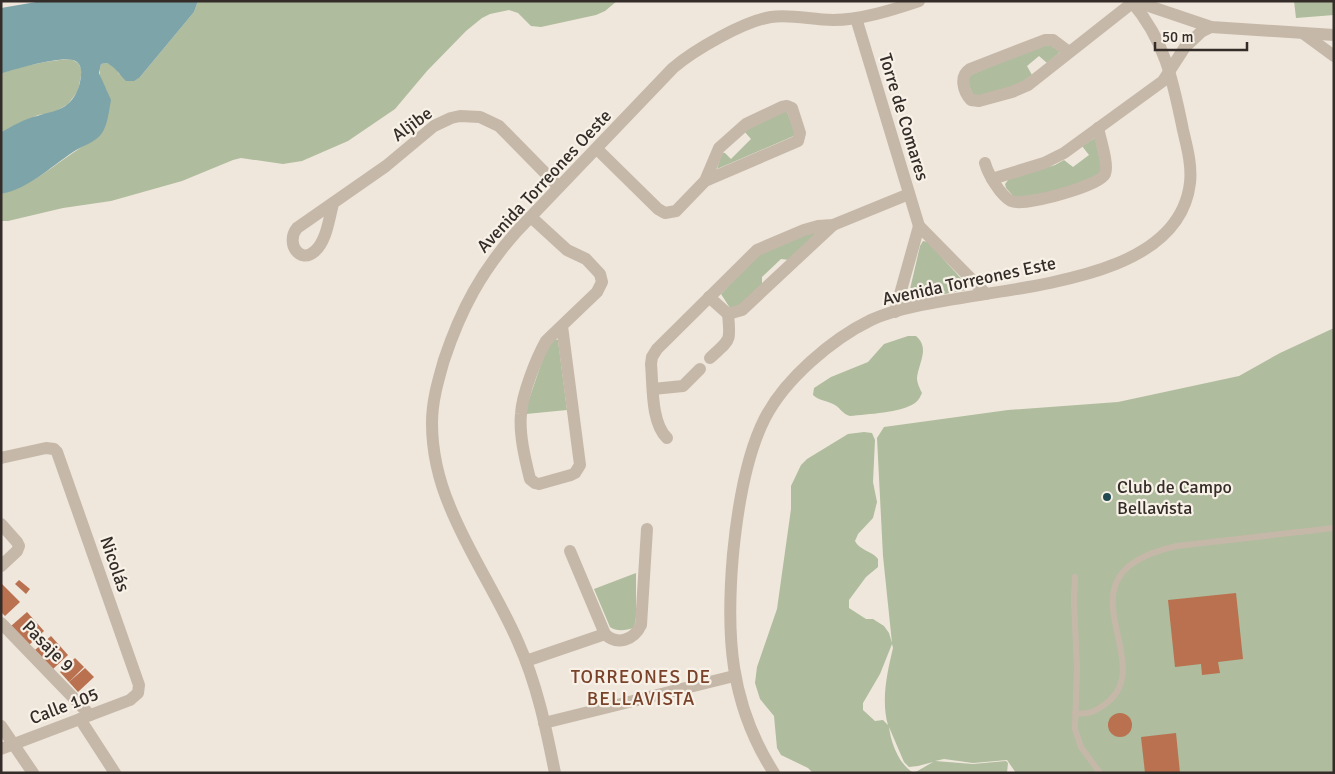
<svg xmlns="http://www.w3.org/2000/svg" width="1335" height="774" font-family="Signika,sans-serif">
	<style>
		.green { fill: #afbc9d; fill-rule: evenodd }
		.water { fill: #7da4a9 }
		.building { fill: #b9714f }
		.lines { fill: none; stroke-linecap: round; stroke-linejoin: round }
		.lane { stroke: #c6b8a9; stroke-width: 6 }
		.street { stroke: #c6b8a9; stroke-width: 12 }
		.poi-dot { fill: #224a51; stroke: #f7f1e7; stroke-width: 2 }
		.labels { text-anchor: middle; stroke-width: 4.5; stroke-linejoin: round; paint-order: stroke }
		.street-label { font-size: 18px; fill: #342c28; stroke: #f7f1e7 }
		.poi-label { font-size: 18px; fill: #342c28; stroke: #f7f1e7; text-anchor: start }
		.neighbourhood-label { font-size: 19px; letter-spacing: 1px; fill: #7a4229; stroke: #f7f1e7 }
	</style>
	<rect width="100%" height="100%" fill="#efe7db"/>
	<g class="green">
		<path d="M 198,1 L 617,1 L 605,11 L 596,15 L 541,27 L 531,26 L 518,13 L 509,10 L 490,14 L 482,18 L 466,31 L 427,71 L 395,109 L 348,141 L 302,161 L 283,164 L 241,158 L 233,160 L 182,181 L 111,201 L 63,208 L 8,221 L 1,221 L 1,194 C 36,185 61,158 92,141 L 107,91 C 101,81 98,75 101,64 L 107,63 L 114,66 L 119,74 L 140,77 L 194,12 Z"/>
		<path d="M 1294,1 L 1334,1 L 1334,15 L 1296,18 Z"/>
		<path d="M 1047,43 L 1059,51 L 1059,53 L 1047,63 L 1039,56 L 1027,66 L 1032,75 L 1017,86 L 974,97 L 967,80 L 968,76 Z"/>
		<path d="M 71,59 L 78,63 L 82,70 L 78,91 L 68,104 L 53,113 L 38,115 L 1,132 L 1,74 C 18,66 53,60 71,59 Z"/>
		<path d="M 786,109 L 796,135 L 717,169 L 722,153 L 725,153 L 731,159 L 751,139 L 744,131 Z"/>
		<path d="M 1095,138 L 1102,169 L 1101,174 L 1058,191 L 1015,198 L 1006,188 L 1005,184 L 1009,179 L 1055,165 L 1064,160 L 1073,167 L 1089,155 L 1082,146 Z"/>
		<path d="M 812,231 L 816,233 L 789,260 L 781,259 L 762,277 L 762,287 L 738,308 L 730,308 L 721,294 L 758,254 Z"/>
		<path d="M 923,241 L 928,242 L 966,284 L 967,288 L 966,290 L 913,300 L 908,298 L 920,246 Z"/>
		<path d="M 1334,328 L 1334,773 L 1016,773 L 1007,760 L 973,763 L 944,759 L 935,761 L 973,764 L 1006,761 L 1008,763 L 1007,773 L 813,773 L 808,768 L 781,755 L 777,748 L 774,716 L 760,699 L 755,683 L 757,667 L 777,609 L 791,509 L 791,486 L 801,465 L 807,459 L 848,434 L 864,432 L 872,433 L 875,440 L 873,482 L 877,502 L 873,518 L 858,534 L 855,541 C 859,550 872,551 878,559 L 878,567 L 866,577 L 849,600 L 849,608 L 866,619 L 873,619 L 884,626 L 889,633 L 892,643 L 883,556 L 877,438 L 884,427 L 1008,410 L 1118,402 L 1239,376 L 1280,353 ZM 892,644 L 893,648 C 887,673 881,701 888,725 L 883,720 L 875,721 L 863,710 L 863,703 L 880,674 ZM 889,727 L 904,762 L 909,767 L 918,766 L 933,762 L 914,773 C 899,765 891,743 889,727 Z"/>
		<path d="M 908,336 L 916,336 C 930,348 919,362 917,378 C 917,383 920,389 922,393 C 920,397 919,400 915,403 C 901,413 867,414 850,416 C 842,414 840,407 833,404 C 825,400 820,401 813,395 L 814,388 L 831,377 L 868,362 L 884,344 Z"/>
		<path d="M 555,339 L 558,340 L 567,410 L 526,414 L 526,408 L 548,344 Z"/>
		<path d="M 636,573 L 636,617 L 634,628 C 626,630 617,632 610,627 L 594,589 Z"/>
	</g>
	<path class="water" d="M 42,1 L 198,1 L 194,12 L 140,77 L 134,81 L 126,81 C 119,74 115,67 107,63 L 101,64 L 99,73 L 111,100 C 109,110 108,124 102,133 C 96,142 82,146 73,152 C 49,168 30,188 1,194 L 1,132 C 13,126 24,119 37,116 C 48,112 59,112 69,103 C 77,95 80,86 81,75 C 82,69 80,62 73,60 C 62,56 13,69 1,74 L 1,8 Z"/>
	<g class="building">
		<path d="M 19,580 L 30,589 L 26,594 L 15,584 Z"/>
		<path d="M 1,583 L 20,602 L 5,616 L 1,612 Z"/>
		<path d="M 1236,593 L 1243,659 L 1218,662 L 1220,673 L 1202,675 L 1201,664 L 1175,667 L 1168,600 Z"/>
		<path d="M 27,612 L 44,631 L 29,645 L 11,626 Z"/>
		<path d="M 51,636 L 68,655 L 53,669 L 35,650 Z"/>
		<path d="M 75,658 L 84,667 L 69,682 L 60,672 Z"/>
		<path d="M 85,668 L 94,677 L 78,692 L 69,682 Z"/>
		<circle cx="1120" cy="725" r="12"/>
		<path d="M 1176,733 L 1180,773 L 1145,773 L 1141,737 Z"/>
	</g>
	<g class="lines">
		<g class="lane">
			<path d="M 1075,577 L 1074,600 L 1077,668 L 1075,729 L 1081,747 L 1100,773"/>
			<path d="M 1075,713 C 1087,715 1094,712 1104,705 C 1165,663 1047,574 1177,546 L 1334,528"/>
		</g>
		<g class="street">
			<path d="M 856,18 L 919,226 L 986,294"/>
			<path d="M 1304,34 L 1334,56"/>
			<path d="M 1069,52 L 1053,40 L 1045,40 L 970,69 C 959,76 963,91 971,100 L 979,101 L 1012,92 L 1028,85 L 1132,3 L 1146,5 L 1211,27 L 1334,35"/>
			<path d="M 597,149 L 658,209 L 665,213 L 676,211 L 705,181 L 719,148 L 746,124 L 782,107 L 787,106 L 792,108 L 800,133 L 798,141 L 705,181"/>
			<path d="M 985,163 C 988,174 1000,195 1011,201 C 1023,207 1100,186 1105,174 C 1109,165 1100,138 1098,128"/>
			<path d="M 992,179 L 1044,163 L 1064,153 L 1163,81 L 1185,47 L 1201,32 L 1211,27"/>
			<path d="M 333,204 C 329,218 327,240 315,251 C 300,265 285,243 297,228 L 386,166 L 434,126 L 451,118 L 460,116 L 480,117 L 499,126 L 559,187"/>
			<path d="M 531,217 L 567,250 L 586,259 L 600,274 L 602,282 L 597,292 L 550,337 L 546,341 C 536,359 522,394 521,414 C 519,434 525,459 530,479 L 535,483 L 539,484 L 571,475 L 575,473 L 580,465 L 562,326"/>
			<path d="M 709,297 L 728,314 C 731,343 730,339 710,358"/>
			<path d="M 895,312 L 919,226"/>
			<path d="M 728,314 L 742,310 L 833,225"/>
			<path d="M 653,389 L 683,386 L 700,369"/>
			<path d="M 667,438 C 651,423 653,386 651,364 L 652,357 L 657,349 L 757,250 L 804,230 L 818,226 L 833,225 L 909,194"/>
			<path d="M 1,458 L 46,448 L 54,449 L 57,452 L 139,685 L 138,693 L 130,700 L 1,749"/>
			<path d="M 1,524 L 17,542 L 19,546 L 17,551 L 1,566"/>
			<path d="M 570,551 L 605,634 C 617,646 634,640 641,625 L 647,529"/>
			<path d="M 1,623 L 90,715"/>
			<path d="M 526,661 L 605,634"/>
			<path d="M 80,719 L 115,773"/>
			<path d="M 544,723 L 734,676"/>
			<path d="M 1,726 L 33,773"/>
			<path d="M 555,773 C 546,728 537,684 518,642 C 498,596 469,554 450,507 C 439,481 432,451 432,423 C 432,401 438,381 444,360 C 461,309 482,270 518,230 L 673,68 C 694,50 744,21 771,17 C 792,14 812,20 833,20 C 861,20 892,10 919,1"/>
			<path d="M 774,773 C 729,703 726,634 733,554 C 737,513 746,455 765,418 C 785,379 832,339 871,320 C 953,282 1176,301 1190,183 C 1192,165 1187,147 1183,130 C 1173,81 1165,40 1131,1"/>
		</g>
	</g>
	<circle class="poi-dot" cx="1107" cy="497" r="5"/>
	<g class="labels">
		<g class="street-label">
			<text transform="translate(904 117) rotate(73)" y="6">Torre de Comares</text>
			<text transform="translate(412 124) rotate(-36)" y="6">Aljibe</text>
			<text transform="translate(544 181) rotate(-47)" y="6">Avenida Torreones Oeste</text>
			<text transform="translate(969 281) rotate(-12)" y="6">Avenida Torreones Este</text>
			<text transform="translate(115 564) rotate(71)" y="6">Nicolás</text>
			<text transform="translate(48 646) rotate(45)" y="6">Pasaje 9</text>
			<text transform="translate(64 706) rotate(-21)" y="6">Calle 105</text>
		</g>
		<g class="poi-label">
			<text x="1117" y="493">Club de Campo<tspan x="1117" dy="21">Bellavista</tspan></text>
		</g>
		<g class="neighbourhood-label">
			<text x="641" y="683">TORREONES DE<tspan x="641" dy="22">BELLAVISTA</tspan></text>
		</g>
	</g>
	<rect width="1335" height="774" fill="none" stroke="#342c28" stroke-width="5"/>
	<path d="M1155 42v8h92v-8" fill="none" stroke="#342c28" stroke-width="2.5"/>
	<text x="1162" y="42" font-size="15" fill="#342c28" stroke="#f7f1e7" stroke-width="4" paint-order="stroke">50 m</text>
</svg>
